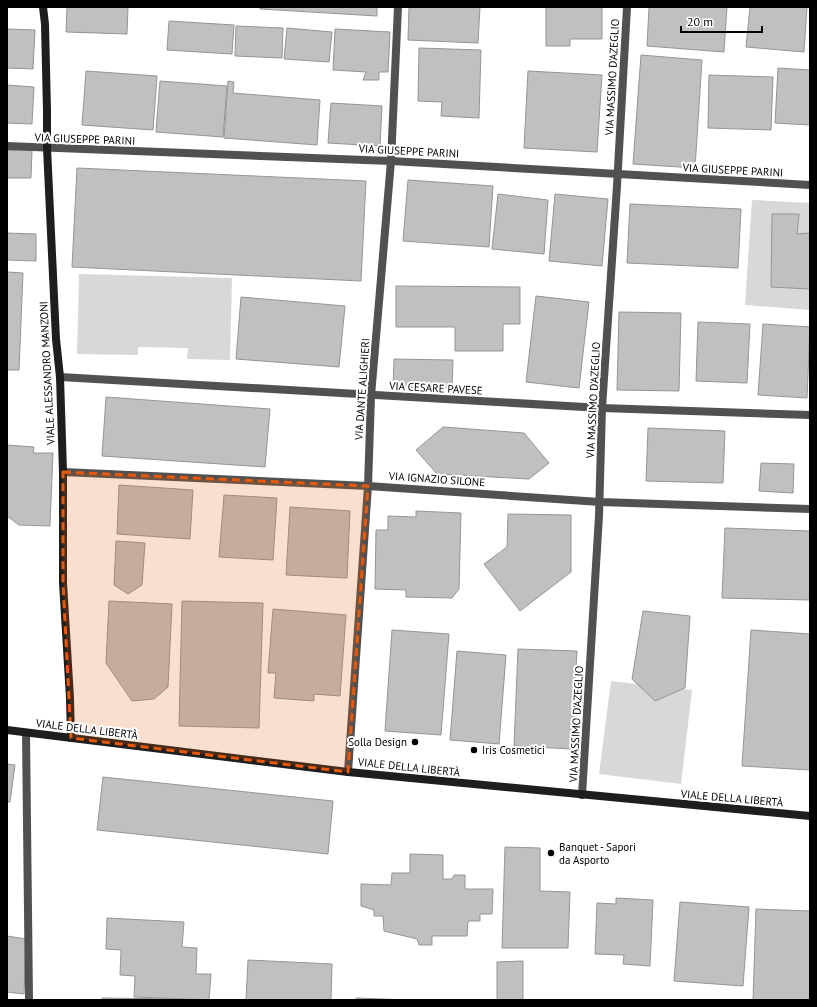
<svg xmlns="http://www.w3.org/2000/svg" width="817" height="1007" font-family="'PT Sans',sans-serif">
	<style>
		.green { fill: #d8d8d8 }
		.building { fill: #c0c0c0; stroke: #959595 }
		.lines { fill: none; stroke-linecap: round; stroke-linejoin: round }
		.street { stroke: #515151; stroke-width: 8 }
		.secondary { stroke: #1e1e1e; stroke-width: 8 }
		.marked { fill: #e8590c; fill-opacity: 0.2; stroke: #e8590c; stroke-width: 3; stroke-dasharray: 8 5; stroke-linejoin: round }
		.poi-dot { fill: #000; stroke: #fff; stroke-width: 1.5 }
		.labels { text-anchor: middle; stroke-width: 4; stroke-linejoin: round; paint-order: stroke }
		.street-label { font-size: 11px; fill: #000; stroke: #fff }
		.poi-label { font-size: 11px; fill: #000; stroke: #fff; text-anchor: start }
	</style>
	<rect width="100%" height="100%" fill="#fff"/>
	<g class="green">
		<path d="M 752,200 L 810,203 L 810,310 L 745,305 Z"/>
		<path d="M 79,274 L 232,278 L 230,360 L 187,359 L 188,348 L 138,347 L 138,355 L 77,354 Z"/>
		<path d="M 611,681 L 692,690 L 681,784 L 599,774 Z"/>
	</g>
	<g class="building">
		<path d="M 67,7 L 128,7 L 127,34 L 66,32 Z"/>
		<path d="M 260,7 L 377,7 L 377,16 L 260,9 Z"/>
		<path d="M 409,7 L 480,7 L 478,43 L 408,40 Z"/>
		<path d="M 546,7 L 602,7 L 602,39 L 570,39 L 570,46 L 546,46 Z"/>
		<path d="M 649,7 L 727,7 L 724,52 L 647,46 Z"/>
		<path d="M 750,7 L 807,7 L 804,52 L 746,47 Z"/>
		<path d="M 169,21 L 234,25 L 232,54 L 167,50 Z"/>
		<path d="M 236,26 L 283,28 L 282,58 L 235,56 Z"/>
		<path d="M 287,28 L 332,32 L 329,62 L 284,59 Z"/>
		<path d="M 7,29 L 35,30 L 33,69 L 7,68 Z"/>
		<path d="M 335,29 L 390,32 L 388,72 L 379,72 L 379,80 L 363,80 L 366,72 L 333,70 Z"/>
		<path d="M 419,48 L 481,50 L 479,118 L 441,116 L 442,102 L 418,101 Z"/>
		<path d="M 641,55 L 702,60 L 695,168 L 633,164 Z"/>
		<path d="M 778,68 L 810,70 L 810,125 L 775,123 Z"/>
		<path d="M 86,71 L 157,76 L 153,130 L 82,125 Z"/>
		<path d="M 528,71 L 602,75 L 597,152 L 524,148 Z"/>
		<path d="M 709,75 L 773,77 L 771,130 L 708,128 Z"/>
		<path d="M 160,81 L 227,86 L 223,137 L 156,132 Z"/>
		<path d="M 228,81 L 234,82 L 233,93 L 320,100 L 317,145 L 224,138 Z"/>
		<path d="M 7,85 L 34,87 L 32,124 L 7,123 Z"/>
		<path d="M 331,103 L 382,106 L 380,146 L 328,143 Z"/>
		<path d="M 7,150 L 32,150 L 31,178 L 7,178 Z"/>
		<path d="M 77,168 L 366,181 L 361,281 L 72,267 Z"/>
		<path d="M 408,180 L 493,186 L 489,247 L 403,241 Z"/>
		<path d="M 498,194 L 548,200 L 544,254 L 492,249 Z"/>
		<path d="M 555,194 L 608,199 L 602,266 L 549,261 Z"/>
		<path d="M 630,204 L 741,209 L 738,268 L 627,263 Z"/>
		<path d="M 772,214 L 799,214 L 797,234 L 810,233 L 810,289 L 771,287 Z"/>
		<path d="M 7,233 L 36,234 L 36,261 L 7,260 Z"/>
		<path d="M 7,272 L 23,273 L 19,370 L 7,370 Z"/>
		<path d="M 396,286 L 520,287 L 520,324 L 503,324 L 503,351 L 455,351 L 455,327 L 396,327 Z"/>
		<path d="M 536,296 L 589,302 L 579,388 L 526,382 Z"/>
		<path d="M 241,297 L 345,306 L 339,367 L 236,359 Z"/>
		<path d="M 619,312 L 681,313 L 679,391 L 617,390 Z"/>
		<path d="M 698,322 L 750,324 L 747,383 L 696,381 Z"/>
		<path d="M 763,324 L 810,327 L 807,398 L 758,395 Z"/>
		<path d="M 394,359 L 453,360 L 452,388 L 393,387 Z"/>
		<path d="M 106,397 L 270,409 L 265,467 L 102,456 Z"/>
		<path d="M 443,427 L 524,433 L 549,463 L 529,479 L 437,474 L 416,450 Z"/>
		<path d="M 648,428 L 725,431 L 723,483 L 646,481 Z"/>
		<path d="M 7,445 L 34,447 L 33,453 L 53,453 L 50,526 L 19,525 L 7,516 Z"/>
		<path d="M 761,463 L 794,464 L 793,493 L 759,491 Z"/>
		<path d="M 119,485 L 193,490 L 190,539 L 117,534 Z"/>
		<path d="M 224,495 L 277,498 L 273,560 L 219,557 Z"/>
		<path d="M 290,507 L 350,511 L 347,578 L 286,575 Z"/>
		<path d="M 416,511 L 461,513 L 459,589 L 452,598 L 406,597 L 406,590 L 375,589 L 376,530 L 388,530 L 388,516 L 416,517 Z"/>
		<path d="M 508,514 L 571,515 L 571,572 L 520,611 L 484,564 L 507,547 Z"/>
		<path d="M 725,528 L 810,531 L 810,600 L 722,598 Z"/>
		<path d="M 116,541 L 145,543 L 142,585 L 128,594 L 114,585 Z"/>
		<path d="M 109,601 L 172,604 L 168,687 L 154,699 L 132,701 L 106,663 Z"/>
		<path d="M 182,601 L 263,603 L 259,728 L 179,726 Z"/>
		<path d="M 273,609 L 346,615 L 340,696 L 314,694 L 314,701 L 274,698 L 276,673 L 268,673 Z"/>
		<path d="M 643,611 L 690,616 L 685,688 L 655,701 L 632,679 Z"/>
		<path d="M 392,630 L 449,634 L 441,735 L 385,731 Z"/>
		<path d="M 751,630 L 810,634 L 810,770 L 742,766 Z"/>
		<path d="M 518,649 L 577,651 L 572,749 L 514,746 Z"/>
		<path d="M 457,651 L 506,655 L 499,744 L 450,740 Z"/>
		<path d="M 7,764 L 15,765 L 10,802 L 7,802 Z"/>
		<path d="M 103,777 L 333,801 L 328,854 L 97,830 Z"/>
		<path d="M 505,847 L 540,848 L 540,891 L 570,892 L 568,948 L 502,948 Z"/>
		<path d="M 410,854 L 443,855 L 443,879 L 452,879 L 454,875 L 465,875 L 465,889 L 493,889 L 492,914 L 480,914 L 480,921 L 468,921 L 467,936 L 432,936 L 432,945 L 419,945 L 417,939 L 384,931 L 383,916 L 374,916 L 374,910 L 361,906 L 361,884 L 391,885 L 392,873 L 410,873 Z"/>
		<path d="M 616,898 L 653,900 L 650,966 L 623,964 L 624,955 L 595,954 L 597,903 L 616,904 Z"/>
		<path d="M 680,902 L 749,907 L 743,986 L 674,981 Z"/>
		<path d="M 756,909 L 810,911 L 810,1000 L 753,1000 Z"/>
		<path d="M 107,918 L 184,922 L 182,947 L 197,948 L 196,974 L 211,974 L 209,1000 L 134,997 L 135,976 L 120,975 L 121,950 L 106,949 Z"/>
		<path d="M 7,936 L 26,939 L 24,994 L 7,992 Z"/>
		<path d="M 248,960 L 332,964 L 331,1000 L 246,1000 Z"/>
		<path d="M 523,961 L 523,1000 L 497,1000 L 497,962 Z"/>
		<path d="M 102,998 L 171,999 L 171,1000 L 102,1000 Z"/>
		<path d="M 356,998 L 408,1000 L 356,1000 Z"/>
	</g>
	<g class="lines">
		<g class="street">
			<path d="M 7,146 L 391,161 L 810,185"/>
			<path d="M 60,377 L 602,408 L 810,415"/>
			<path d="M 63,472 L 368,486 L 600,502 L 810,509"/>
			<path d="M 26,733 L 29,1000"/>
			<path d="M 348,772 L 368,486 L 371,396 L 391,161 L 398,7"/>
			<path d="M 582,795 L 599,516 L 602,408 L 617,186 L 627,7"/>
		</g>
		<g class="secondary">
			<path d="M 43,7 L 45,24 L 47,111 L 47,148 L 56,339 L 60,377 L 63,472 L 63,583 L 70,698 L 71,738"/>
			<path d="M 7,730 L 348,772 L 810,816"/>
		</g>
	</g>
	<path class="marked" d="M 63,472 L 368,486 L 348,772 L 71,738 L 63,583 Z"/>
	<g class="poi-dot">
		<circle cx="415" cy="742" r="4"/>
		<circle cx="474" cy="750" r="4"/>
		<circle cx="551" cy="853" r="4"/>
	</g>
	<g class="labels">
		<g class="street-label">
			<text transform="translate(612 77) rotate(-87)" y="4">VIA MASSIMO D'AZEGLIO</text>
			<text transform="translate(85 139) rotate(2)" y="4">VIA GIUSEPPE PARINI</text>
			<text transform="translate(409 151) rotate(3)" y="4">VIA GIUSEPPE PARINI</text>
			<text transform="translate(733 170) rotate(3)" y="4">VIA GIUSEPPE PARINI</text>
			<text transform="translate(47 373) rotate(-93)" y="4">VIALE ALESSANDRO MANZONI</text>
			<text transform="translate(436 388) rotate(3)" y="4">VIA CESARE PAVESE</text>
			<text transform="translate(362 389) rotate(-86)" y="4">VIA DANTE ALIGHIERI</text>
			<text transform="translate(593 400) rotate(-87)" y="4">VIA MASSIMO D'AZEGLIO</text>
			<text transform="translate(437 479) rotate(4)" y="4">VIA IGNAZIO SILONE</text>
			<text transform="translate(576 724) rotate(-87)" y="4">VIA MASSIMO D'AZEGLIO</text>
			<text transform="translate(87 729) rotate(7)" y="4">VIALE DELLA LIBERTÀ</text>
			<text transform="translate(409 767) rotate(6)" y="4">VIALE DELLA LIBERTÀ</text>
			<text transform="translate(732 798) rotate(5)" y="4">VIALE DELLA LIBERTÀ</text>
		</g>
		<g class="poi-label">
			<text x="407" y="746" text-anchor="end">Solla Design</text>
			<text x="482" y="754">Iris Cosmetici</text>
			<text x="559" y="851">Banquet - Sapori<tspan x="559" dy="13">da Asporto</tspan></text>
		</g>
	</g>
	<rect width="817" height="1007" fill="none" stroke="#000000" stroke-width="16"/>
	<path d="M681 26v6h81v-6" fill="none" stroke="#000000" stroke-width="2"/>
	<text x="687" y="26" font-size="12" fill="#000000" stroke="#ffffff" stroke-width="3" paint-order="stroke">20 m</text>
</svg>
